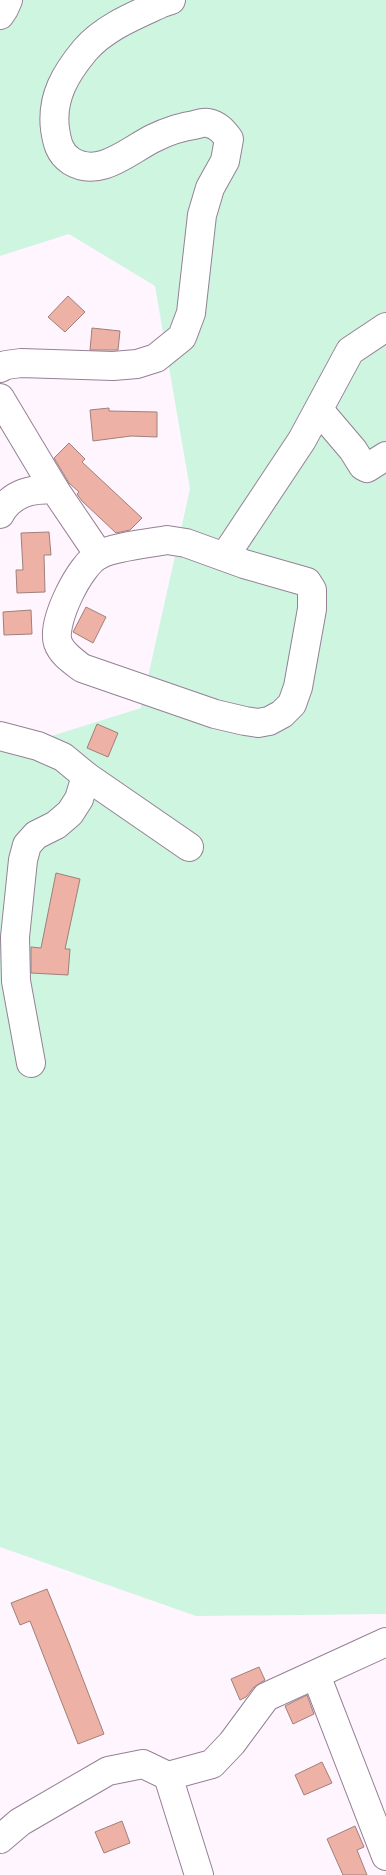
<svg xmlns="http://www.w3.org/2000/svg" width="386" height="1875" font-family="'Titillium Web',sans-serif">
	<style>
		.green { fill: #cdf5e0 }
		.building { fill: #edb1a5; stroke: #a08079 }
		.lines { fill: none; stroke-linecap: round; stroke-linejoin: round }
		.minor-casing { stroke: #958096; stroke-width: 30 }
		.major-casing { stroke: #958096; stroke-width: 30 }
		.minor { stroke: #fff; stroke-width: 28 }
		.major { stroke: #fff; stroke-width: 28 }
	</style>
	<rect width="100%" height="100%" fill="#fff5ff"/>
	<path class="green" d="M 9,0 L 386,0 L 386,1614 L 196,1616 L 0,1547 L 0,752 L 141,708 L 190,489 L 155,286 L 69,234 L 0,256 L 0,13 Z"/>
	<g class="building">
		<path d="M 68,296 L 85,312 L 65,332 L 48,317 Z"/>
		<path d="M 92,328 L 120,331 L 118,350 L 90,350 Z"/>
		<path d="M 109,408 L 109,411 L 157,412 L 157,437 L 131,436 L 93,441 L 90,410 Z"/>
		<path d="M 69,443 L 85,459 L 82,462 L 142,518 L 130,530 L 116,533 L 82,501 L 77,494 L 79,492 L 69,483 L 54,458 Z"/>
		<path d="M 49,532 L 51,555 L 44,555 L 45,592 L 17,593 L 16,570 L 23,570 L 21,533 Z"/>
		<path d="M 86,607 L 106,617 L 93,643 L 73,632 Z"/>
		<path d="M 31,610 L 32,634 L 4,635 L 3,612 Z"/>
		<path d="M 97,724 L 118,733 L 108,757 L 87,748 Z"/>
		<path d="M 56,873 L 80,879 L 65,949 L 70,949 L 68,975 L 31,973 L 31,947 L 41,948 Z"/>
		<path d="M 47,1589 L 69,1643 L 104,1734 L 78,1744 L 30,1621 L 20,1625 L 11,1603 Z"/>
		<path d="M 259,1667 L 265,1680 L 254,1687 L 246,1697 L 240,1700 L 231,1679 Z"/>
		<path d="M 307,1695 L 314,1714 L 293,1724 L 285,1706 Z"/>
		<path d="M 322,1762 L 332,1783 L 304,1795 L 295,1775 Z"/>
		<path d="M 122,1821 L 130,1843 L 104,1853 L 95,1832 Z"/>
		<path d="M 355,1826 L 364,1847 L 357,1850 L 367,1875 L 343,1875 L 327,1839 Z"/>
	</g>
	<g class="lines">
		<defs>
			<g id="minor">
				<path d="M 0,368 L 6,365 L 21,363 L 113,366 L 137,364 L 156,358 L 182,337 L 191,313 L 202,215 L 210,188 L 225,161 L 229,139 C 223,131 218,125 208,123 C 204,122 198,124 194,125 C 180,127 166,132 154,138 C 129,150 100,179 71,161 C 59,153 57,142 55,129 C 51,97 66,73 85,50 C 105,27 136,15 162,3 L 171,0"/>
				<path d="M 0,398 L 55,490"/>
				<path d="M 319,410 L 353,450 L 363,466 L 367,468 L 386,456"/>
				<path d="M 0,514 C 11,493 33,488 55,490 L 99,555"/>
				<path d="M 167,540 L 186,543 L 244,564 L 307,582 L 312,590 L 312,609 L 298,687 L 292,704 L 282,714 L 269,721 L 258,723 L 245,721 L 215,714 L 82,668 C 73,661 62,654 58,643 C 51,623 80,564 99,555 C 112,547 151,543 167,540 Z"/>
				<path d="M 225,556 L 302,440 L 350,351 L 386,327"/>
				<path d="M 0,736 L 38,746 L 63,757 L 86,776 L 79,799 L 70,813 L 56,825 L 36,835 L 27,845 L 23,860 L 15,937 L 16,981 L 31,1063"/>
				<path d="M 86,776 L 189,847"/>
				<path d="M 316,1675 L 386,1856"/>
				<path d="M 168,1776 L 199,1875"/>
				<path d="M 0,1839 L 20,1822 L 108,1771 L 143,1764 L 168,1776 L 212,1764 L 232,1743 L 266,1697 L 386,1642"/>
			</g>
			<path id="major" d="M 0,15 L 4,9 L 8,0"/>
		</defs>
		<use href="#minor" class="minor-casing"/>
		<use href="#major" class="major-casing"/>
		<use href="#minor" class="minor"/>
		<use href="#major" class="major"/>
	</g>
</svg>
